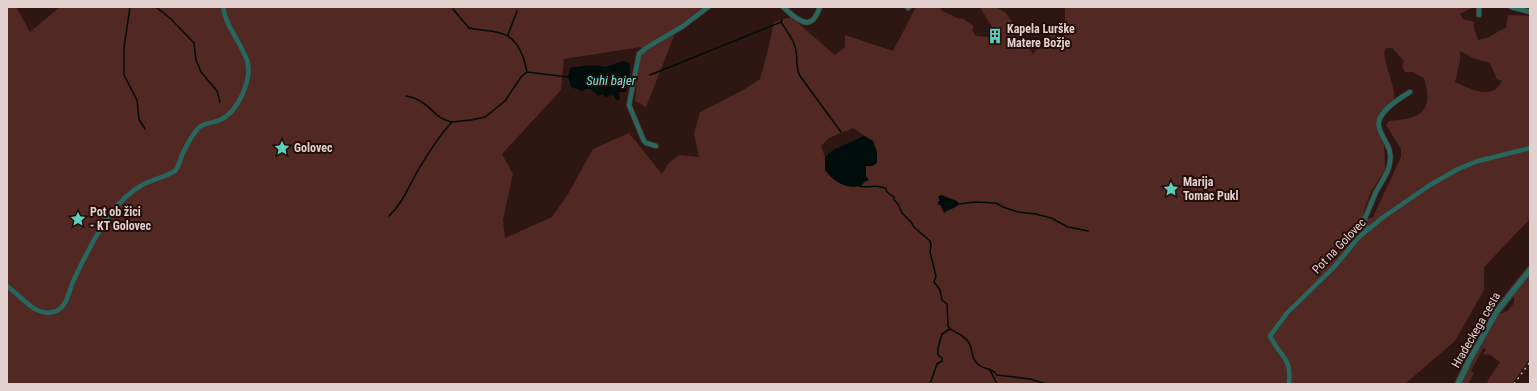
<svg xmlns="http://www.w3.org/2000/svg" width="1537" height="391" font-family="'Roboto Condensed',sans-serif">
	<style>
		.green { fill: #512822; fill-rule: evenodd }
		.water { fill: #000d0a }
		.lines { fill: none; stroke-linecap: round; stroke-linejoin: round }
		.stream { stroke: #000d0a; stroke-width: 1.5 }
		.minor-casing { stroke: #47302d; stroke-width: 6 }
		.tertiary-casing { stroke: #47302d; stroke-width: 8 }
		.minor { stroke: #29665d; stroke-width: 4.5 }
		.tertiary { stroke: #29665d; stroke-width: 5.5 }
		.rail { stroke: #c2b0ad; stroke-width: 1.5; stroke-dasharray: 2 4; stroke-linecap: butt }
		.labels { text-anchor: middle; stroke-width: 4; stroke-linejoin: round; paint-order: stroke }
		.poi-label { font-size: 12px; font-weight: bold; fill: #e1d0cd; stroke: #240d0a; text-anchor: start }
		.street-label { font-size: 12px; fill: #e1d0cd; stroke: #240d0a }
		.water-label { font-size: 13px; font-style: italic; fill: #6fe9d7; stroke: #240d0a }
	</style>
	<rect width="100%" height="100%" fill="#2e1613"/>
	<g class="green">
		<path d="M 7,7 L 16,7 L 30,32 L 60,7 L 703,7 L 678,26 L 646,107 L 635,101 L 641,47 L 564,59 L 561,90 L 502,154 L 513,174 L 503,220 L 505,238 L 552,217 L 568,194 L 593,149 L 629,133 L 662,174 L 668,164 L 679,155 L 699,157 L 694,134 L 700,112 L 745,89 L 760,79 L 768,50 L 774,22 L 791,17 L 835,55 L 845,47 L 845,35 L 893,51 L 916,7 L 940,7 L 942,11 L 960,19 L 962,18 L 974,26 L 972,30 L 976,36 L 988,37 L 996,40 L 998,37 L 981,9 L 982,7 L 995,7 L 1006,13 L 1033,54 L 1048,37 L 1065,20 L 1065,7 L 1474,7 L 1460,14 L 1463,19 L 1474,22 L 1474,28 L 1478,40 C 1491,38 1495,32 1506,28 L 1508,15 L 1530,16 L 1530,219 L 1484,267 L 1484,290 L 1455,341 L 1405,384 L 7,384 ZM 1386,48 L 1392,48 L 1404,61 L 1402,67 L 1405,72 L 1412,72 L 1424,78 C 1434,112 1421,119 1389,121 L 1386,125 L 1401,149 L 1401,157 L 1373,217 L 1366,219 L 1364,210 L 1372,190 L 1385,170 L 1384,140 L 1377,126 C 1384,119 1396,103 1394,93 C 1393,83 1388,73 1386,63 C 1385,57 1383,53 1386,48 ZM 1460,51 L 1473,58 L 1490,63 L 1497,79 L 1502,81 C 1500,84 1498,87 1496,89 C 1484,97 1466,87 1455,82 L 1460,61 ZM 853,128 L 871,140 L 877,152 L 866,166 L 866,176 L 863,184 C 849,192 833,181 825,170 L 825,157 L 821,146 L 829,138 Z"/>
		<path d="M 1530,275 L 1530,358 L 1512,384 L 1487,384 L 1488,380 L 1500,362 L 1490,355 L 1483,354 L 1486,350 L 1483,348 L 1471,371 L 1474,373 L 1468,384 L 1461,384 L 1499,314 L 1508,311 L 1514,303 L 1514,294 Z"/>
	</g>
	<g class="water">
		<path d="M 624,61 L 630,64 L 629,80 L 626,92 L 619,92 L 620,99 L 616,100 L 614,96 L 610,95 L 606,98 L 603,94 L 598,96 L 591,89 L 586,89 L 582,91 L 571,87 L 568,77 L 570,68 C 577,66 599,64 605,67 Z"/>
		<path d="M 864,136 L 873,141 L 877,152 L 877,163 L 872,166 L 866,166 L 866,176 L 869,180 L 864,182 L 863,184 C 849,192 833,181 825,170 L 825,157 L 833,150 Z"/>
		<path d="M 941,195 L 957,201 L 959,204 C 955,209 948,209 944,213 L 941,206 L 938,204 L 938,201 L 940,201 L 938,197 Z"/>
	</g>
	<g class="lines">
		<g class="stream">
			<path d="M 130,7 L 124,48 L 124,75 L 137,100 L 139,119 L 145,129"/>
			<path d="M 156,7 L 171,19 L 194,43 L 196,60 L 201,72 L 217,91 L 220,102"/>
			<path d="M 453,9 L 469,28 C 494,33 512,27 523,57 C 525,62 526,67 527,72"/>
			<path d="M 782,20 L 781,22 C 786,30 795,41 796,51 C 798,61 795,66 800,76 L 841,132"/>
			<path d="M 508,35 L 517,11"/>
			<path d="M 650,75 L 781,22"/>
			<path d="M 406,96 C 412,97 418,99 423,103 C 436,111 434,117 451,122"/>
			<path d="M 859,186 C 869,189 877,183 886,189 L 887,192 L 894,197 L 894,200 L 898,204 L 902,213 L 911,222 L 914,227 L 930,241 L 931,244 L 930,252 L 936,276 L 934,282 L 940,290 L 942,300 L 947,304 L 948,326 L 950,329 L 942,334 L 938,348 L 938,355 L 942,358 L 942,361 L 937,364 L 930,384"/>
			<path d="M 959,204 L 975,202 L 996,203 L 1003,207 L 1018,212 L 1036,214 L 1051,218 L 1068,227 L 1088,231"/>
			<path d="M 389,216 C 402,204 408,188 417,172 C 427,155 438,137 452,122 L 471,120 L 485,117 L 505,101 L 521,77 L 527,72 L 569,77"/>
			<path d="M 950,329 C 957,333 967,337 970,345 C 973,352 971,359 979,365 C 985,370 993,368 997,375 L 1030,379 L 1046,384"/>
			<path d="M 990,370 L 997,384"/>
		</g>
		<defs>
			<g id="minor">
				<path d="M 783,7 C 789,12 803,27 811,21 C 816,19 818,11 820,7"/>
				<path d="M 1479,7 L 1479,15"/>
				<path d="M 1511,7 L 1530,12"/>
				<path d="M 908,8 L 909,7"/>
				<path d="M 656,146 L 646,143 L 644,141 L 629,105 L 639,54 L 646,48 L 683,26 L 708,7"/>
				<path d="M 1367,229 L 1365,223 L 1365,218 C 1369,209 1372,201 1376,192 C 1381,182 1389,173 1390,162 C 1393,147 1382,140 1379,127 C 1375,113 1400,98 1410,92"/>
				<path d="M 7,286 C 20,295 35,317 53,312 C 66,309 68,295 72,284 C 76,275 80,267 84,259 C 99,230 114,200 144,184 C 154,179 165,177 175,171 C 179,166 180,161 182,155 C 186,147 190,138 196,131 C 202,122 211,124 220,120 C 238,112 253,79 247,60 C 240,41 226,27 223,7"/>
				<path d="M 1289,384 C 1292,357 1280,357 1270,336 L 1287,313 L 1334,267 L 1359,237 L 1382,218 L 1430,185 L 1458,169 L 1478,161 L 1530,148"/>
			</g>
			<path id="tertiary" d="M 1458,384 L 1470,359 L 1497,311 L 1530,270"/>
		</defs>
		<use href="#minor" class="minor-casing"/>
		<use href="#tertiary" class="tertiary-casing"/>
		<use href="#minor" class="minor"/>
		<use href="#tertiary" class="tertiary"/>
		<path class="rail" d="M 1514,384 L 1530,362"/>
	</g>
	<defs>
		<symbol id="building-bare" viewBox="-9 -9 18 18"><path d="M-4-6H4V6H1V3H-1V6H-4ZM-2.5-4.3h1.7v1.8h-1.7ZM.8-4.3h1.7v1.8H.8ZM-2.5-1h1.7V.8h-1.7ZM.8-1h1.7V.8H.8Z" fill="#5acebd" stroke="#240d0a" stroke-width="2.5" paint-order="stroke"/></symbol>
		<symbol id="sight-bare" viewBox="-9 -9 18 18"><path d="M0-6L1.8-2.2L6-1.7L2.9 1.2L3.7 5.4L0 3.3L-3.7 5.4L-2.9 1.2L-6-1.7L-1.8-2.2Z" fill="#5acebd" stroke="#240d0a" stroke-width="2.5" paint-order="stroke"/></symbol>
	</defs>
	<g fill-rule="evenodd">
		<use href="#building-bare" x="984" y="25" width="22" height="22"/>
		<use href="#sight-bare" x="271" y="137" width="22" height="22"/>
		<use href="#sight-bare" x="1160" y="178" width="22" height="22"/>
		<use href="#sight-bare" x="67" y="208" width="22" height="22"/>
	</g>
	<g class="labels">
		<g class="poi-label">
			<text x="1007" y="33">Kapela Lurške<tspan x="1007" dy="14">Matere Božje</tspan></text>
			<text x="294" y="152">Golovec</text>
			<text x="1183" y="186">Marija<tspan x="1183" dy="14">Tomac Pukl</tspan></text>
			<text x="90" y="216">Pot ob žici<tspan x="90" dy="14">- KT Golovec</tspan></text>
		</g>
		<g class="street-label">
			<text transform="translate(1339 246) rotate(-46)" y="4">Pot na Golovec</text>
			<text transform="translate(1476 330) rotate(-60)" y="4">Hradeckega cesta</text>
		</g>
		<g class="water-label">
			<text x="611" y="85">Suhi bajer</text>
		</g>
	</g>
	<rect width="1537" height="391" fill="none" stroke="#e1d0cd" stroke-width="16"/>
</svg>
